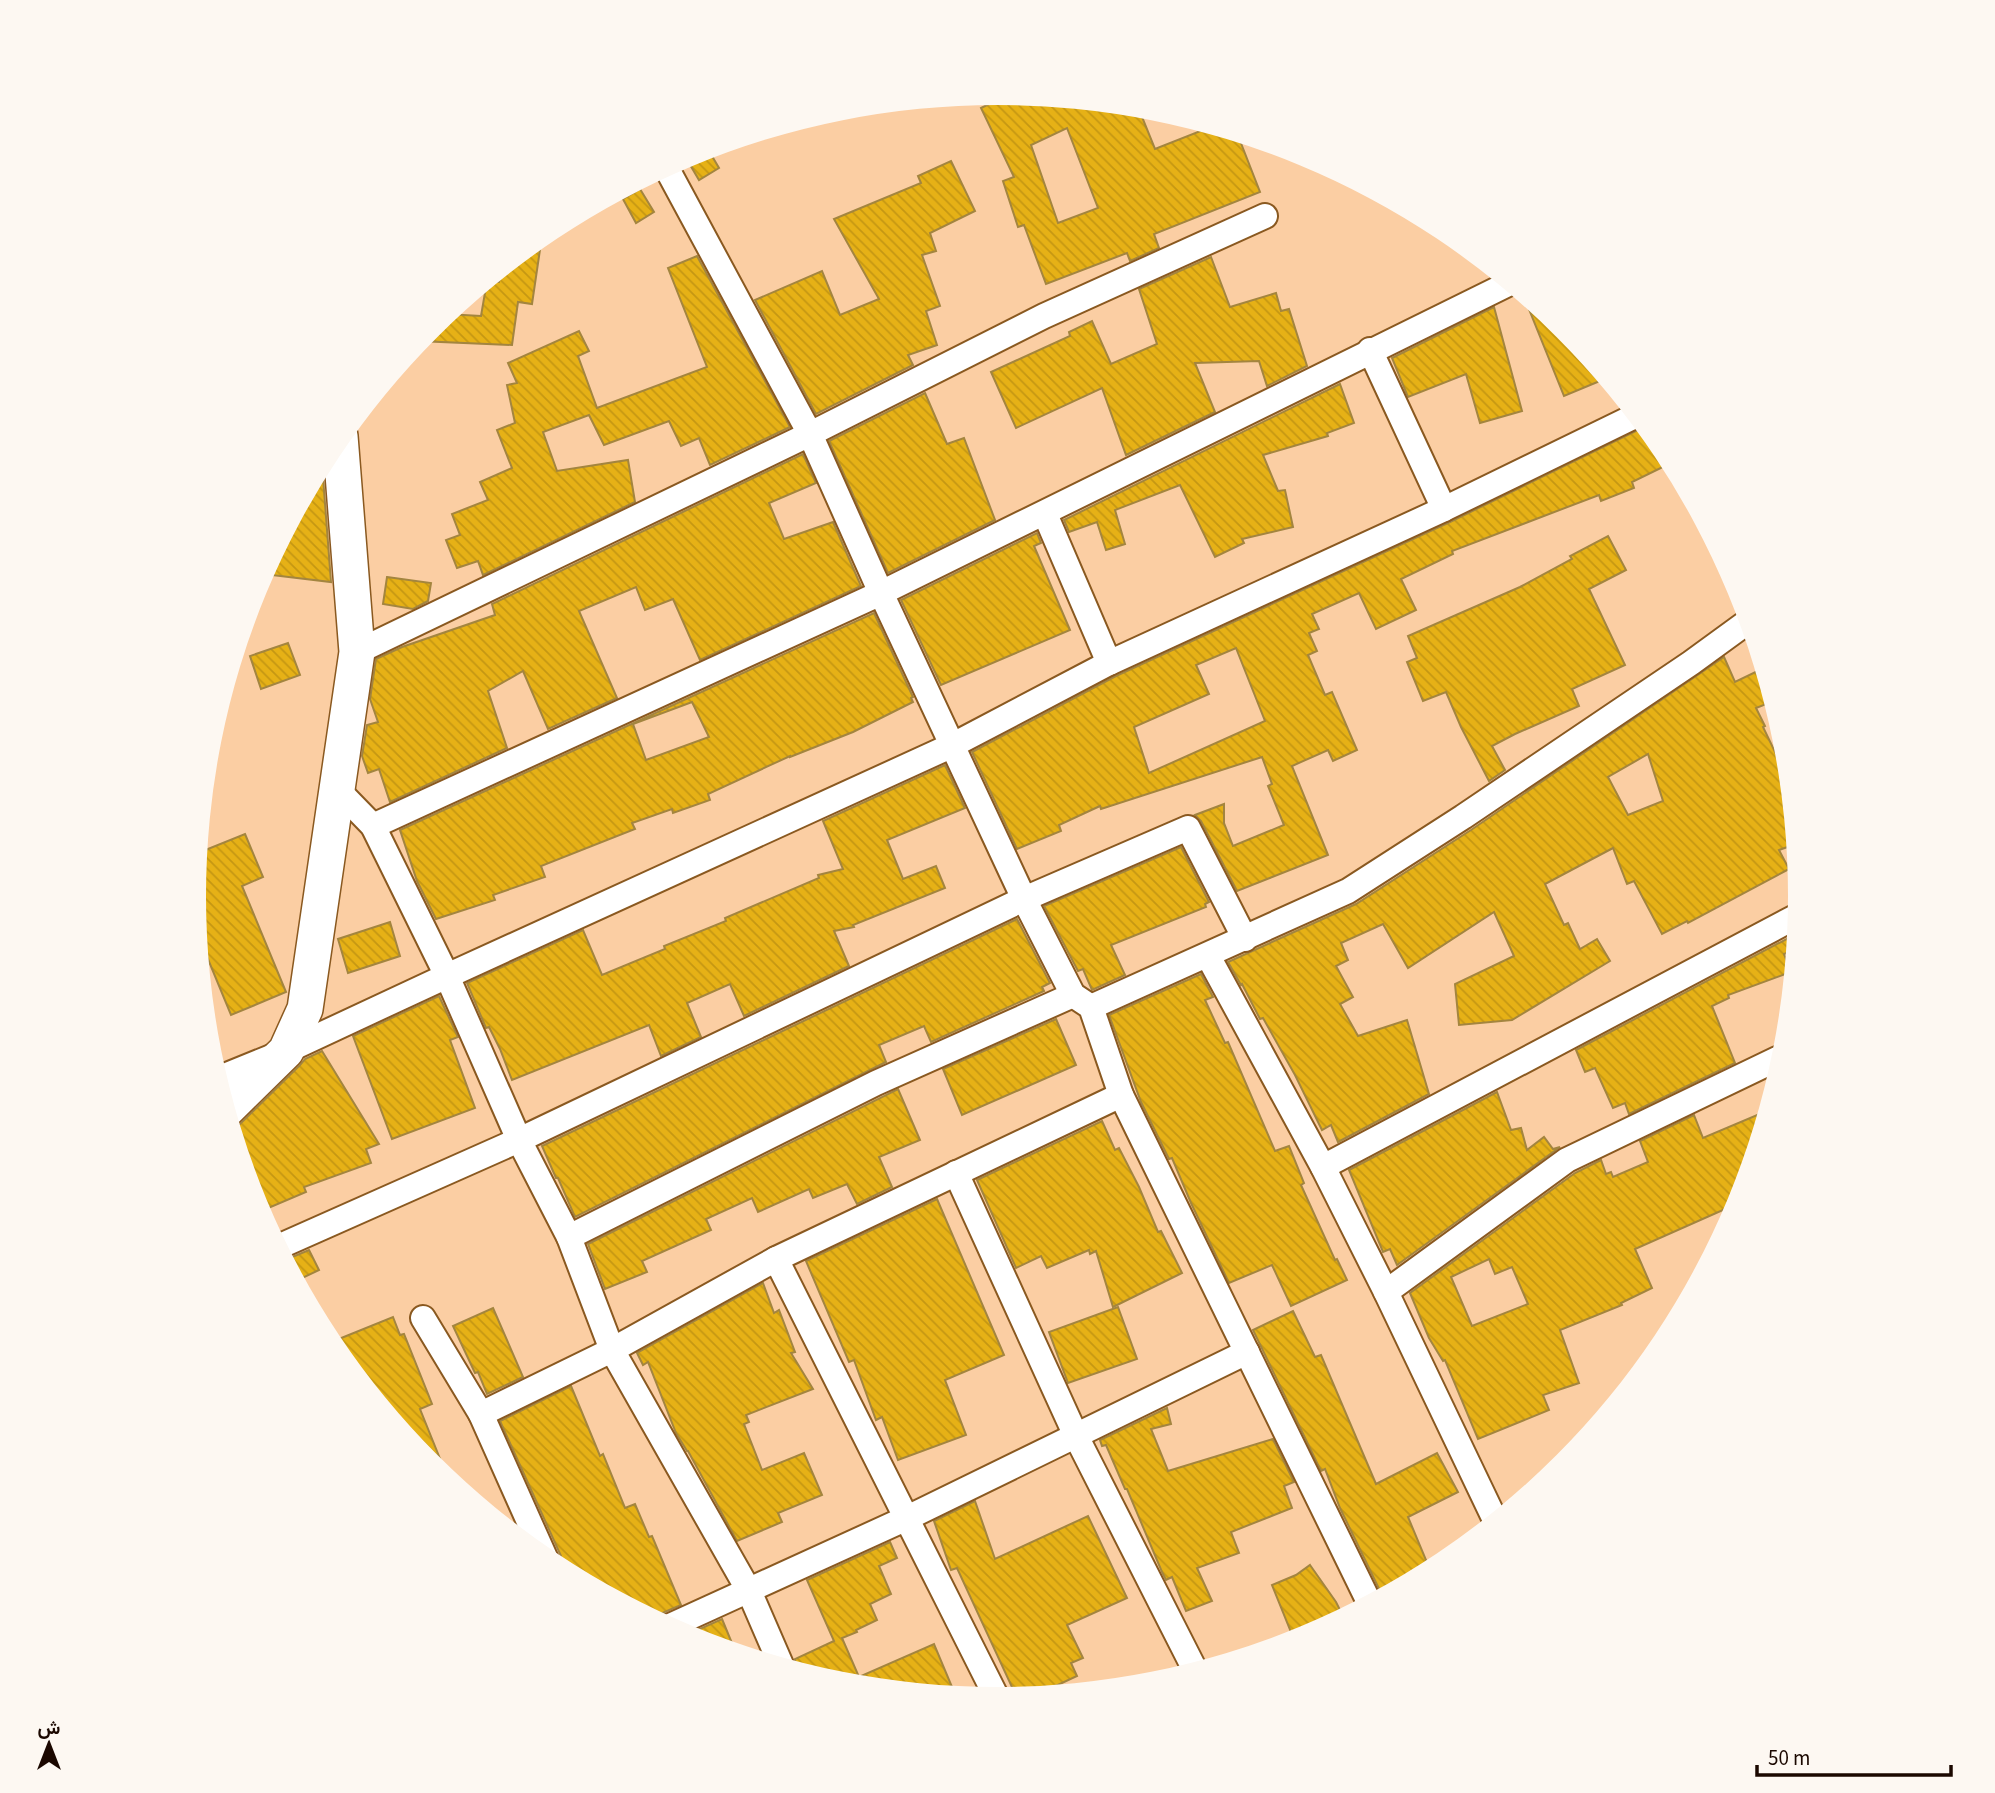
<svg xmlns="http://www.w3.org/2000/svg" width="1995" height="1793" font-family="'Source Sans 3',Vazirmatn,sans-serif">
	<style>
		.building { fill: url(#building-back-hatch); stroke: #a3853f; stroke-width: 2; fill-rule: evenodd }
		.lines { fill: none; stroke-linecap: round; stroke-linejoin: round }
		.street-casing { stroke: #8a5920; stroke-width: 28 }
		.secondary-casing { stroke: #8a5920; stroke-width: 38 }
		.street { stroke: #fff; stroke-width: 24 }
		.secondary { stroke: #fff; stroke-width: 35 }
	</style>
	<defs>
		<pattern id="building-back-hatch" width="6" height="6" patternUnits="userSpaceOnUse" patternTransform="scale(1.75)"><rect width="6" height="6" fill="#e6b116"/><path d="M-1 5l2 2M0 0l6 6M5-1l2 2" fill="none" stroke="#c59713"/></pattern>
	</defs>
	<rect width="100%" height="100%" fill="#fbcea3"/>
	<g class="building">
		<path d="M 1009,94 L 1138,107 L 1155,149 L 1213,126 L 1237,133 L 1260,192 L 1154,234 L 1159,248 L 1130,261 L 1127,253 L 1046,284 L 1024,225 L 1018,227 L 1003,181 L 1014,177 L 981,108 ZM 1067,128 L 1098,208 L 1058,223 L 1031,145 Z"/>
		<path d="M 709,151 L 719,168 L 699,180 L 689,163 Z"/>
		<path d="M 951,161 L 975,211 L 930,233 L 936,251 L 922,255 L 940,306 L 926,311 L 937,345 L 908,355 L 913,365 L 816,414 L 755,300 L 822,271 L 840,315 L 879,299 L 834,219 L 921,183 L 918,176 Z"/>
		<path d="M 640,189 L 654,212 L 636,223 L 623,199 Z"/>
		<path d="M 542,236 L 532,304 L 518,302 L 512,345 L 419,341 L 429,328 L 446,314 L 481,316 L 487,281 L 499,282 L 500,270 Z"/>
		<path d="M 697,256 L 790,427 L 710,465 L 699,438 L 681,446 L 669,421 L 604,445 L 589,415 L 543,432 L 557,471 L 628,460 L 635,502 L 483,575 L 478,561 L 457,568 L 446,540 L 460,535 L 452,514 L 488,500 L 480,482 L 512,468 L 497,430 L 515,423 L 507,385 L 517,383 L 508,363 L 579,331 L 589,351 L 578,356 L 597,408 L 707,367 L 668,268 Z"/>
		<path d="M 1211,257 L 1230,307 L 1276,293 L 1281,311 L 1289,309 L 1307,366 L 1267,386 L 1259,361 L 1195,363 L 1215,412 L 1126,455 L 1102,388 L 1016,428 L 991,372 L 1070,336 L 1069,332 L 1092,321 L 1111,364 L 1157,344 L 1139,289 Z"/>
		<path d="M 1522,292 L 1566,328 L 1607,378 L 1564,396 Z"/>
		<path d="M 1494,307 L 1522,411 L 1480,423 L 1466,374 L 1408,397 L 1392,358 Z"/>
		<path d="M 1340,384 L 1354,423 L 1327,433 L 1328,436 L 1263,455 L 1278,491 L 1285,490 L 1293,527 L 1242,539 L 1244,543 L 1215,557 L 1180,485 L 1115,510 L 1125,544 L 1106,550 L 1097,522 L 1069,532 L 1064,520 Z"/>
		<path d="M 925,393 L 947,444 L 964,438 L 995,520 L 888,573 L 829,441 Z"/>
		<path d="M 1646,426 L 1666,450 L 1673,462 L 1632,482 L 1634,488 L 1601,501 L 1599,495 L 1452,551 L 1453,554 L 1401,579 L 1416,610 L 1376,629 L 1359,593 L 1312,614 L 1319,629 L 1309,633 L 1317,651 L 1308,655 L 1325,695 L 1332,692 L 1357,750 L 1333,761 L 1328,750 L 1292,766 L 1328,855 L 1237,891 L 1201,821 L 1195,815 L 1224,804 L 1224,823 L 1233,846 L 1284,825 L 1268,786 L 1272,784 L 1262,757 L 1101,809 L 1100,806 L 1059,825 L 1061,831 L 1017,849 L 972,752 L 1116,676 L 1450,522 ZM 1236,648 L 1265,721 L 1149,773 L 1134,727 L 1209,694 L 1196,665 Z"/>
		<path d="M 803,454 L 816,483 L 769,503 L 784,539 L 833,522 L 861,586 L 700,660 L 673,599 L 645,610 L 636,587 L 579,611 L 617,698 L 548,729 L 523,671 L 488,691 L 507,748 L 390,802 L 379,769 L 368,773 L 362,756 L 367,725 L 378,722 L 370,699 L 376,659 L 402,647 L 495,615 L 492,604 Z"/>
		<path d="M 322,464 L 331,582 L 263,574 Z"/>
		<path d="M 1037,533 L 1041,543 L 1034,546 L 1070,630 L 941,685 L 901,600 Z"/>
		<path d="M 1608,536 L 1626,570 L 1589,589 L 1625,665 L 1572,689 L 1579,706 L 1515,734 L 1492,746 L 1505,770 L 1489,781 L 1461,727 L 1446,692 L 1423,701 L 1407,662 L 1417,658 L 1408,636 L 1520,587 L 1572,559 L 1570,556 Z"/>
		<path d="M 387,577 L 431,583 L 428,601 L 413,609 L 383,604 Z"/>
		<path d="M 874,613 L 913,697 L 911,698 L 913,702 L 853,732 L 790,757 L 790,756 L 708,794 L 710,800 L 673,813 L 672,809 L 632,823 L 635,829 L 541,866 L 545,877 L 493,895 L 495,900 L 436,919 L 417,881 L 400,830 ZM 692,702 L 709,737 L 646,760 L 633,724 Z"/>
		<path d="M 288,643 L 300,675 L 261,689 L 250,656 Z"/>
		<path d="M 1724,657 L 1735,682 L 1764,668 L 1774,701 L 1756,708 L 1765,726 L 1763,727 L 1790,783 L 1796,844 L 1779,850 L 1789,869 L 1688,923 L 1687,921 L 1662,934 L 1634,881 L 1627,884 L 1613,848 L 1545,884 L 1564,925 L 1568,923 L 1580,949 L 1597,939 L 1610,961 L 1512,1020 L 1459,1025 L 1455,984 L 1514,956 L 1494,912 L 1408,968 L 1383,924 L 1341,943 L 1348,960 L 1336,966 L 1353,997 L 1340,1004 L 1358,1036 L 1407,1020 L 1429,1094 L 1338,1142 L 1331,1125 L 1322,1130 L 1295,1075 L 1263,1018 L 1260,1019 L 1242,984 L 1241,985 L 1228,962 L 1356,904 L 1471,830 ZM 1648,754 L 1663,801 L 1628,815 L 1608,777 Z"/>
		<path d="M 945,765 L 965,808 L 887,840 L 903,879 L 936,866 L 945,888 L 853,925 L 854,927 L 834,931 L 849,966 L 744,1016 L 730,984 L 687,1003 L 701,1037 L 661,1056 L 649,1025 L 512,1080 L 500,1049 L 489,1027 L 486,1028 L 467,983 L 583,930 L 602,975 L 665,949 L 664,946 L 726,921 L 725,918 L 819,878 L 818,875 L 843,869 L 823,821 Z"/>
		<path d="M 245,834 L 263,877 L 242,886 L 286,992 L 231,1015 L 198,935 L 194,896 L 198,853 Z"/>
		<path d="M 1181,847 L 1209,902 L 1205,904 L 1206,907 L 1111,945 L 1125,975 L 1092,990 L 1083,969 L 1078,971 L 1044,906 Z"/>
		<path d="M 1017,919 L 1050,983 L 1042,987 L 1044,991 L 931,1042 L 924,1026 L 879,1045 L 886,1062 L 575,1217 L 558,1178 L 556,1178 L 542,1146 Z"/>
		<path d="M 390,922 L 400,956 L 348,973 L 338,939 Z"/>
		<path d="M 1798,933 L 1796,949 L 1784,954 L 1791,972 L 1728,995 L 1729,998 L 1712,1006 L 1735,1063 L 1629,1114 L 1625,1103 L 1613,1108 L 1595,1068 L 1585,1072 L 1576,1050 Z"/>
		<path d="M 1201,974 L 1213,997 L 1205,1000 L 1225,1043 L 1228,1042 L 1275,1151 L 1289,1146 L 1304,1183 L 1301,1185 L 1335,1260 L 1337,1259 L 1347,1280 L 1291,1306 L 1272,1265 L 1229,1283 L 1191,1203 L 1172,1158 L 1169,1159 L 1141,1102 L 1109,1015 Z"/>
		<path d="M 439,996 L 458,1037 L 450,1040 L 475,1108 L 392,1139 L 353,1036 Z"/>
		<path d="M 1056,1019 L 1076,1065 L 962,1115 L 943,1069 Z"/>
		<path d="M 322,1051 L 379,1144 L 366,1149 L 371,1163 L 304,1187 L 306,1192 L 259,1212 L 255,1204 L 232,1129 L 240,1124 L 300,1065 L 305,1059 Z"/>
		<path d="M 898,1089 L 920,1140 L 879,1157 L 892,1187 L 857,1204 L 847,1184 L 813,1198 L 809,1189 L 758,1212 L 752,1198 L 706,1219 L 711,1230 L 642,1261 L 647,1272 L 605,1289 L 588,1244 Z"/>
		<path d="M 1497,1092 L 1511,1130 L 1521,1128 L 1527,1150 L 1544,1137 L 1553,1149 L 1560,1147 L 1397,1265 L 1390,1249 L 1383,1252 L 1349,1170 Z"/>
		<path d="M 1769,1110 L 1741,1202 L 1635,1249 L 1652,1288 L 1621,1303 L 1622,1305 L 1560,1330 L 1579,1383 L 1543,1395 L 1549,1410 L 1478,1439 L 1445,1360 L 1443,1361 L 1429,1338 L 1410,1293 L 1575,1173 L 1601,1160 L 1606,1174 L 1611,1172 L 1613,1177 L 1648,1162 L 1640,1141 L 1694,1115 L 1703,1138 ZM 1489,1259 L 1495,1274 L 1512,1267 L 1528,1304 L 1472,1326 L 1451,1277 Z"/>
		<path d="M 1102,1121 L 1115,1150 L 1119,1148 L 1139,1187 L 1158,1232 L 1161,1231 L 1182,1273 L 1113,1307 L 1096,1251 L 1090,1254 L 1089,1250 L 1047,1268 L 1041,1256 L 1016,1268 L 977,1180 Z"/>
		<path d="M 937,1199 L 1004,1355 L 945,1380 L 966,1435 L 898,1460 L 882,1417 L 876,1420 L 854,1360 L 849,1362 L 806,1261 Z"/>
		<path d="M 309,1250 L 319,1270 L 296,1281 L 285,1260 Z"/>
		<path d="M 763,1283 L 774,1313 L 779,1310 L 795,1352 L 791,1353 L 813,1389 L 746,1415 L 749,1422 L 744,1424 L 762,1470 L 804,1453 L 822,1495 L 778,1513 L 782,1522 L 737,1541 L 688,1451 L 687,1451 L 676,1433 L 648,1362 L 643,1365 L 637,1353 Z"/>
		<path d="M 1118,1307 L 1137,1359 L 1068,1383 L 1049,1332 Z"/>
		<path d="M 493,1308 L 523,1377 L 487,1394 L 478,1372 L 475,1373 L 453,1326 Z"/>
		<path d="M 1293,1311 L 1315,1357 L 1321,1355 L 1376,1484 L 1437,1453 L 1458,1492 L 1408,1517 L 1431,1572 L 1383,1597 L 1340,1508 L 1325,1469 L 1321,1471 L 1253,1330 Z"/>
		<path d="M 393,1317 L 400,1335 L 404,1334 L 432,1404 L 420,1409 L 449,1481 L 429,1465 L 329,1343 Z"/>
		<path d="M 571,1386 L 600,1456 L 603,1454 L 625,1508 L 635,1504 L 649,1537 L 652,1536 L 681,1605 L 662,1613 L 655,1620 L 561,1570 L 561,1556 L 500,1421 Z"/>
		<path d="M 1167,1408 L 1171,1424 L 1151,1429 L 1168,1471 L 1273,1439 L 1294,1482 L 1284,1486 L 1292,1508 L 1231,1532 L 1239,1553 L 1197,1568 L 1212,1601 L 1186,1611 L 1172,1577 L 1166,1580 L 1162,1572 L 1127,1489 L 1125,1489 L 1106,1445 L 1102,1446 L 1100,1440 Z"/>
		<path d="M 975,1501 L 995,1559 L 1088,1516 L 1127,1598 L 1067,1625 L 1083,1658 L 1071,1663 L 1077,1676 L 1032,1697 L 1017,1698 L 957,1568 L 951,1570 L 934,1521 Z"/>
		<path d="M 890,1542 L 897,1558 L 879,1566 L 891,1594 L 870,1604 L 877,1620 L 856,1630 L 857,1632 L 842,1638 L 859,1677 L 934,1644 L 952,1687 L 935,1694 L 840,1685 L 796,1671 L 795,1659 L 834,1641 L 807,1580 Z"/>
		<path d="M 1310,1565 L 1336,1602 L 1344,1618 L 1305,1639 L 1295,1642 L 1272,1585 L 1296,1575 Z"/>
		<path d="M 722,1619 L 736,1653 L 684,1636 Z"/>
	</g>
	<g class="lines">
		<defs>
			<g id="street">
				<path d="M 666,167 L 810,434 L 881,593 L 1024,899 L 1073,995 L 1091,1007 L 1121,1095 L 1370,1604"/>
				<path d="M 1370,350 L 1444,509"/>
				<path d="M 1045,514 L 1109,663"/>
				<path d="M 357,652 L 810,434 L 1044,316 L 1265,216"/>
				<path d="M 337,789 L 373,826 L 447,976 L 519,1140 L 569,1237 L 612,1350 L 749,1591 L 782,1667"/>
				<path d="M 373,826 L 881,593 L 1510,283"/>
				<path d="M 1208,956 L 1323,1167 L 1386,1292 L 1496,1522"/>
				<path d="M 1091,1007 L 1348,891 L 1463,817 L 1691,663 L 1750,620"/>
				<path d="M 217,1079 L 286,1051 L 447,976 L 953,745 L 1109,663 L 1444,509 L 1637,415"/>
				<path d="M 1323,1167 L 1799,915"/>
				<path d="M 956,1173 L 1076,1436 L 1196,1672"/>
				<path d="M 569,1237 L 876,1083 L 1073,995"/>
				<path d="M 278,1247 L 519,1140 L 1024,899 L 1188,828 L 1245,939"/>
				<path d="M 776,1259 L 998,1700"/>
				<path d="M 1386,1292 L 1567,1160 L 1777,1059"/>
				<path d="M 423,1318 L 481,1414 L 547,1562"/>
				<path d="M 481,1414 L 612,1350 L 776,1259 L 1121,1095"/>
				<path d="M 668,1627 L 907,1518 L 1247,1352"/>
			</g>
			<path id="secondary" d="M 226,1110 L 286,1051 L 305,1009 L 357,652 L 340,436"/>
		</defs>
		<use href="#street" class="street-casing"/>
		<use href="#secondary" class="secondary-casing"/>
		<use href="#street" class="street"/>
		<use href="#secondary" class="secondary"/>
	</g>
	<path d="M0 0H1995V1793H0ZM206 896a791 791 0 1 1 1582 0a791 791 0 1 1-1582 0Z" fill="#fdf8f2" fill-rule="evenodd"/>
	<g transform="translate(49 1744)" stroke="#fdf8f2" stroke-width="5" paint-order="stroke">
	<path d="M0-5L12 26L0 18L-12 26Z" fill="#1b0800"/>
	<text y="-10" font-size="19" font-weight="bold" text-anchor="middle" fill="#1b0800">ش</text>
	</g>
	<path d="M1757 1765v10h194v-10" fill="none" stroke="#1b0800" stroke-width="3.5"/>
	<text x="1768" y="1765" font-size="21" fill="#1b0800" stroke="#fdf8f2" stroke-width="5" paint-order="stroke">50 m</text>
</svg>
